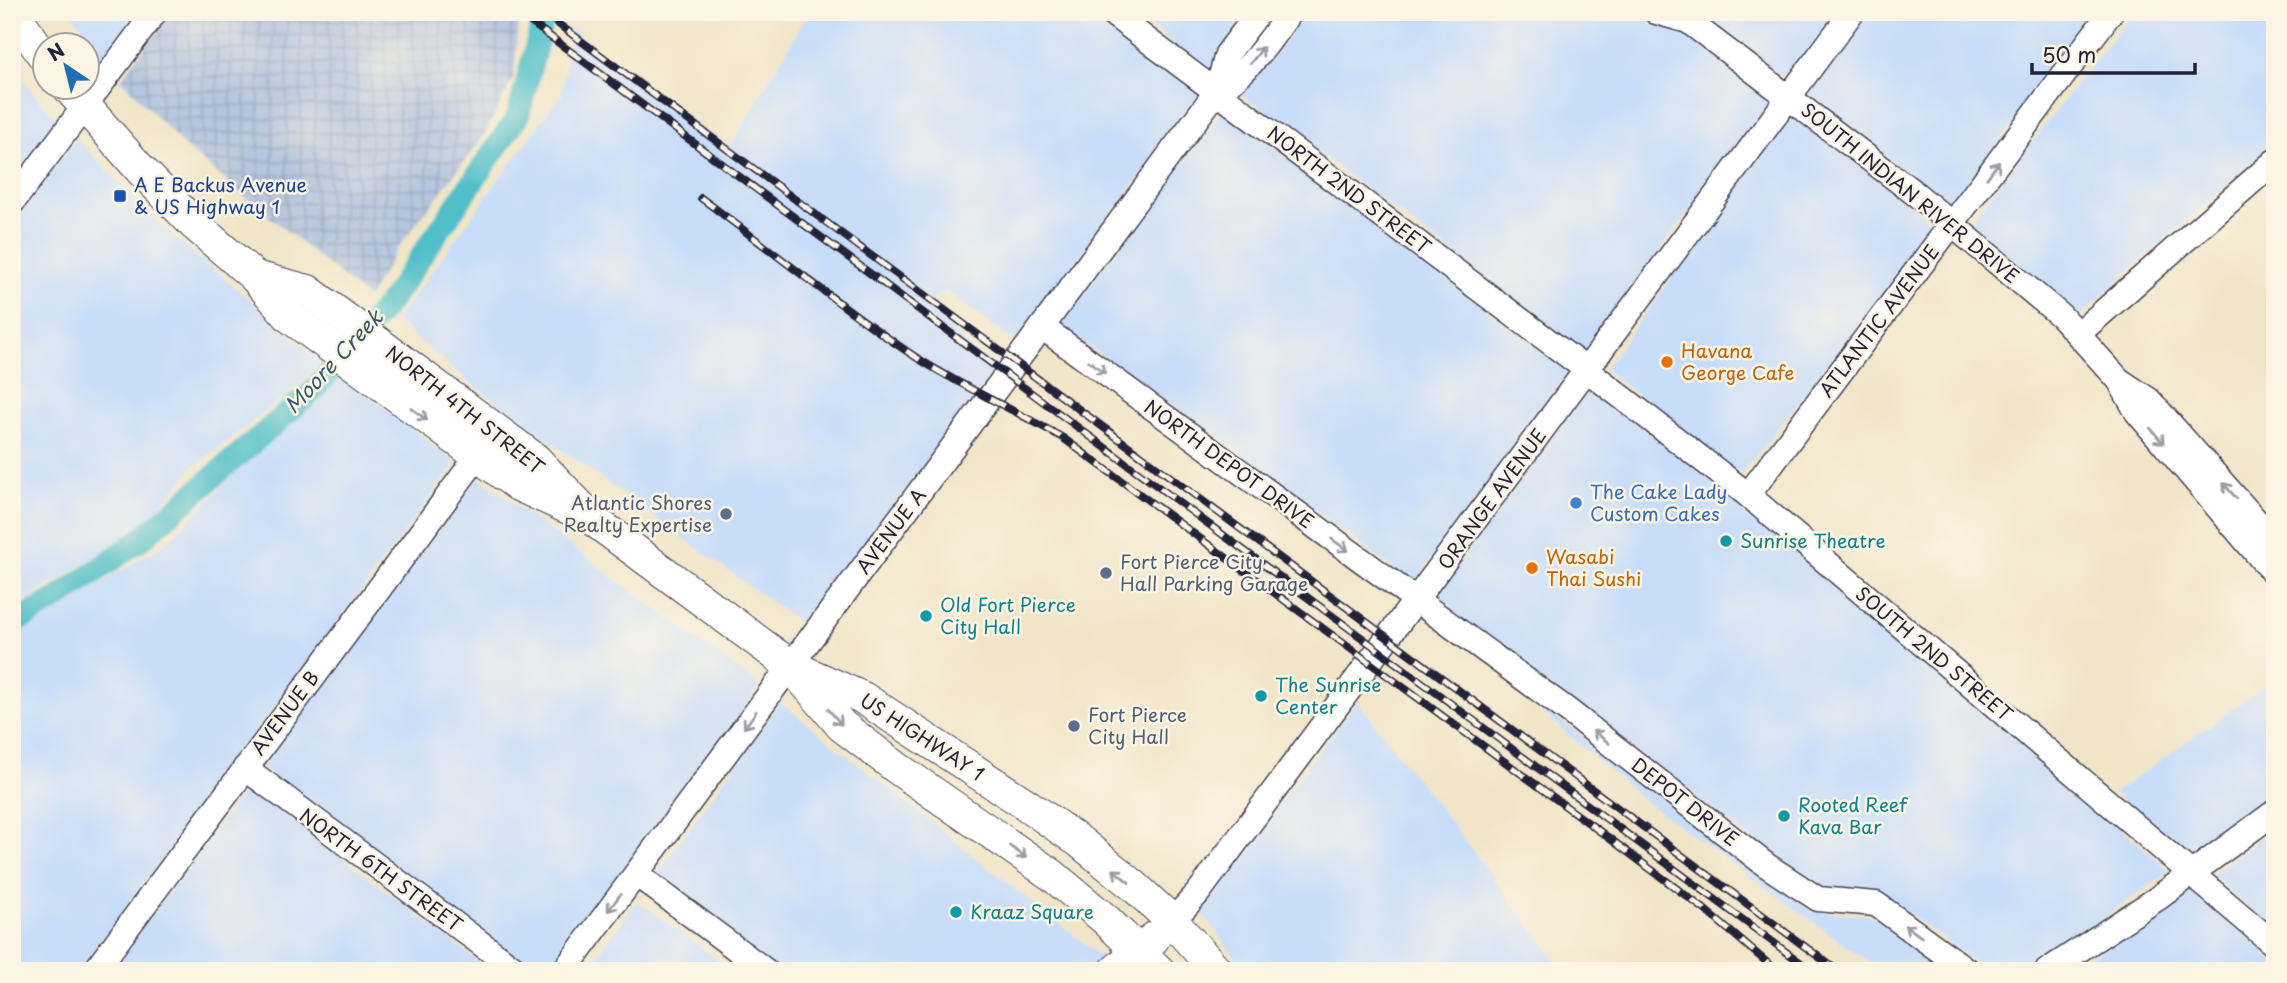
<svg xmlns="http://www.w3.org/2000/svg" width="2287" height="983" font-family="'Playpen Sans',sans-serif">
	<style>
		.built { fill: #c8ddf9 }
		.industrial { fill: url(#industrial-grid) }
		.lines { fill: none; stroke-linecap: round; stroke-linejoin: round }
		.canal { stroke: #51bfc9; stroke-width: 23 }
		.minor-casing { stroke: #413f50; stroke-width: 27 }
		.major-casing { stroke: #413f50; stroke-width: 34 }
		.minor { stroke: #fff; stroke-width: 24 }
		.major { stroke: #fff; stroke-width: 32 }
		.rail-casing { stroke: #22223b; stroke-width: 8 }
		.rail { stroke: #fcf5e5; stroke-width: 5; stroke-dasharray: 16; stroke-linecap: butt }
		.oneway { stroke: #9c9ca7 }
		.transit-dot { fill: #1a4fb4; stroke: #fcf5e5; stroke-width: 2.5 }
		.food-dot { fill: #e8710a; stroke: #fcf5e5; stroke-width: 2.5 }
		.shop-dot { fill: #3f7fe0; stroke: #fcf5e5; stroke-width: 2.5 }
		.service-dot { fill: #5c6f8a; stroke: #fcf5e5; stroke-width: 2.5 }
		.culture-dot { fill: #0f9aa8; stroke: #fcf5e5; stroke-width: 2.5 }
		.labels { text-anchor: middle; stroke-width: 5; stroke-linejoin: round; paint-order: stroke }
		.transit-label { font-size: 19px; fill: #164399; stroke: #fcf5e5; text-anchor: start }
		.street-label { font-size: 19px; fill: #22223b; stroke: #fcf5e5 }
		.food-label { font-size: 19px; fill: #c56008; stroke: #fcf5e5; text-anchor: start }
		.shop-label { font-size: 19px; fill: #366cbe; stroke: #fcf5e5; text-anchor: start }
		.service-label { font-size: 19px; fill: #4e5e75; stroke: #fcf5e5; text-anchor: start }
		.culture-label { font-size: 19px; fill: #0d838f; stroke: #fcf5e5; text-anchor: start }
		.water-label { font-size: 21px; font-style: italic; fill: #32596d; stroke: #fcf5e5 }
	</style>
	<defs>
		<pattern id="industrial-grid" width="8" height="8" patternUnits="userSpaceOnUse" patternTransform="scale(1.75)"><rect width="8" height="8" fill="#b6c6de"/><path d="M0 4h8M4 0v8" fill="none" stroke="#9caabf"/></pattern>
	</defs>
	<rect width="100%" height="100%" fill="#fcf5e5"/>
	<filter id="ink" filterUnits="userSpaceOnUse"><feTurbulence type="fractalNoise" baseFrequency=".0143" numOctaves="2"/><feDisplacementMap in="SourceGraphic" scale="14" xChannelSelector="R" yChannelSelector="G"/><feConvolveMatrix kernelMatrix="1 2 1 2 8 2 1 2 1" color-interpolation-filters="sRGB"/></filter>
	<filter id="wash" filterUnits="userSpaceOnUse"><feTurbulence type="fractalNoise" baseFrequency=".00686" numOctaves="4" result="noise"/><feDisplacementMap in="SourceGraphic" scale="28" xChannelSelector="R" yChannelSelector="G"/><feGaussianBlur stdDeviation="1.57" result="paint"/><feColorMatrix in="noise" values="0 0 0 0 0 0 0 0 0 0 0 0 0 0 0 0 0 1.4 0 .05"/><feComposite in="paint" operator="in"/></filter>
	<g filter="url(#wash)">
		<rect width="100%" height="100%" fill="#f1e5c8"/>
		<g class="built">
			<path d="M 71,12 L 140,12 L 104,60 Z"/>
			<path d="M 809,12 L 1090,12 L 1203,94 L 1015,342 L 946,291 L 931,300 L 933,313 L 994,370 L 804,626 L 481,391 L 394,320 L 405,308 L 562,93 L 571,28 L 729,149 Z"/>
			<path d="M 1130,12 L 1244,12 L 1212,72 Z"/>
			<path d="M 1306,12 L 1639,12 L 1651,22 L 1684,32 L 1773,98 L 1584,353 L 1239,93 L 1263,70 Z"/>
			<path d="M 1697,12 L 1837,12 L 1787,80 Z"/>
			<path d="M 1868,12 L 2100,12 L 1949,207 L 1807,95 Z"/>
			<path d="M 2132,12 L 2275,12 L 2275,144 L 2104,293 L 2079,319 L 1969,223 Z"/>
			<path d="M 12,63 L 35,96 L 59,120 L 12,182 Z"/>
			<path d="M 1223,109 L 1570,372 L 1413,584 L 1205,427 L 1059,326 Z"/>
			<path d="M 1793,113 L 1936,225 L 1741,475 L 1604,369 Z"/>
			<path d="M 76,138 L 163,227 L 323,362 L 281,400 L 193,467 L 155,514 L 119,542 L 12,609 L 12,224 Z"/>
			<path d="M 342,376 L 457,462 L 79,971 L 15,971 L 12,967 L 12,638 L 167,542 L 268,440 Z"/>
			<path d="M 1590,387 L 1737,501 L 2171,871 L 2026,971 L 1986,971 L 1882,894 L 1821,887 L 1772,855 L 1433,599 Z"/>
			<path d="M 478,477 L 760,686 L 555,971 L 528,971 L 261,767 Z"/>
			<path d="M 1501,676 L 1819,911 L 1873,916 L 1947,971 L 1882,971 L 1642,799 Z"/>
			<path d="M 2275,679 L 2275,797 L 2190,858 L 2114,793 Z"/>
			<path d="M 1357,701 L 1565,971 L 1246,971 L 1198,907 L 1211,893 Z"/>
			<path d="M 780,702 L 1105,960 L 1092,971 L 772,971 L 651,882 Z"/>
			<path d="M 248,785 L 491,971 L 110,971 Z"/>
			<path d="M 2275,828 L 2275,931 L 2210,875 Z"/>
			<path d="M 2191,888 L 2275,961 L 2275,971 L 2071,971 Z"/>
			<path d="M 637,901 L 733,971 L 586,971 Z"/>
		</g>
		<path class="industrial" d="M 171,12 L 519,12 L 514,77 L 485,134 L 398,248 L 368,298 L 186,148 L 121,79 Z"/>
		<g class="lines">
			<path class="canal" d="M 12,624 L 58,598 L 140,540 L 315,389 L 389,303 L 518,116 L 545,12"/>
		</g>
	</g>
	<g filter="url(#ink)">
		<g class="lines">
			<defs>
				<g id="minor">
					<path d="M 1110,12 L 1587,370 L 1748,495 L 2275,945"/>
					<path d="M 1656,12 L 1688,21 L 1917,195 L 2061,316 L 2119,380 L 2137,412 L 2275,575"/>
					<path d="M 1217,91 C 1249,73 1269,41 1290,12"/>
					<path d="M 12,203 L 155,12"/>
					<path d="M 1042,327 L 1567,710 L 1766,865 L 1818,899 L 1876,904 L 1968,971"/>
					<path d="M 2078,334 L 2275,161"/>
					<path d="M 2122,382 L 2149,400 L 2275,542"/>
					<path d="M 1748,495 L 2111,12"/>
					<path d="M 245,768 L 518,971"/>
					<path d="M 636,874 L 766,971"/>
					<path d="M 1172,921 L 1198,893 L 1852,12"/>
					<path d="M 95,971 L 477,457"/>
					<path d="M 564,971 L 1217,91 L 1227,54 L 1259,12"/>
					<path d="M 2047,971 L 2158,898 L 2275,812"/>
				</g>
				<g id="major">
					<path d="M 13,12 L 46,59"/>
					<path d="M 69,88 L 140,169 L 195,225 L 255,277 L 290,317 L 518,485 L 575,511"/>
					<path d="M 255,277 L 308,291 L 535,459 L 592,519 L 791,666 L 863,698 L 1024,803 L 1080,842 L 1134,886 L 1172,921 L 1217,971"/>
					<path d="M 796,672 L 842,726 L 897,768 L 1052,875 L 1106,920 L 1159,971"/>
					<path d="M 1115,971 L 1154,938"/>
				</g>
			</defs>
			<use href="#minor" class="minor-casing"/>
			<use href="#major" class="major-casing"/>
			<use href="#minor" class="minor"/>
			<use href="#major" class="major"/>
			<defs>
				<g id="rail">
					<path d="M 517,12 L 1812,971"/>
					<path d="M 542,12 L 1838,971"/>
					<path d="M 701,198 C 770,249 837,304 908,352 C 957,385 1012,408 1063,438 L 1609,838 L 1704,909 L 1777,971"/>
				</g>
			</defs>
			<use href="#rail" class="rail-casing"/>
			<use href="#rail" class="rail"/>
		</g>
		<defs><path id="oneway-shaft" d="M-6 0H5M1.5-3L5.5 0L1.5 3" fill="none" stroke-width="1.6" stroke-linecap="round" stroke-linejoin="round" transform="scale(1.75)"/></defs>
		<g class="oneway">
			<use href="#oneway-shaft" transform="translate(1257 55) rotate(-52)"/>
			<use href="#oneway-shaft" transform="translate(1993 170) rotate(-53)"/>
			<use href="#oneway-shaft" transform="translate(1097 367) rotate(36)"/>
			<use href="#oneway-shaft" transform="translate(419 414) rotate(37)"/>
			<use href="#oneway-shaft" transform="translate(2157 436) rotate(50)"/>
			<use href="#oneway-shaft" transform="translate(2230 491) rotate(-131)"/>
			<use href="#oneway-shaft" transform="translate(1340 545) rotate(36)"/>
			<use href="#oneway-shaft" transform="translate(835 717) rotate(49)"/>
			<use href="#oneway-shaft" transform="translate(750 720) rotate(126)"/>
			<use href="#oneway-shaft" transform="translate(1601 737) rotate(-142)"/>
			<use href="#oneway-shaft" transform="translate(1018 852) rotate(35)"/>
			<use href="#oneway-shaft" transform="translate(1121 876) rotate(-141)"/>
			<use href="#oneway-shaft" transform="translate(614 903) rotate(127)"/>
			<use href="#oneway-shaft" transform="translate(1913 931) rotate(-144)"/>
		</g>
	</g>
	<rect class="transit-dot" x="113" y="189" width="14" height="14" rx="3.5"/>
	<g class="food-dot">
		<circle cx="1667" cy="362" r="7"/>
		<circle cx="1532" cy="568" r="7"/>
	</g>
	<circle class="shop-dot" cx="1576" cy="503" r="7"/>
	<g class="service-dot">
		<circle cx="726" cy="514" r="7"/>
		<circle cx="1106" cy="573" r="7"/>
		<circle cx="1074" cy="726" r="7"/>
	</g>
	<g class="culture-dot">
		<circle cx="1726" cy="541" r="7"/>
		<circle cx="926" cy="616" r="7"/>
		<circle cx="1261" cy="696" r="7"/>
		<circle cx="1784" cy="816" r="7"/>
		<circle cx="956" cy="912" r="7"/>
	</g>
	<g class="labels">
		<g class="transit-label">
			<text x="134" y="192">A E Backus Avenue<tspan x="134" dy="22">&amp; US Highway 1</tspan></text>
		</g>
		<g class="street-label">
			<text transform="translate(1349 190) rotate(37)" y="7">NORTH 2ND STREET</text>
			<text transform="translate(1910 193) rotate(39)" y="7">SOUTH INDIAN RIVER DRIVE</text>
			<text transform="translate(1879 321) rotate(-53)" y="7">ATLANTIC AVENUE</text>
			<text transform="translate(465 410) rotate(38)" y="7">NORTH 4TH STREET</text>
			<text transform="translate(1229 464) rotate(36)" y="7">NORTH DEPOT DRIVE</text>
			<text transform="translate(1492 499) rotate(-54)" y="7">ORANGE AVENUE</text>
			<text transform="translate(891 531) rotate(-53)" y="7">AVENUE A</text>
			<text transform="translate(1934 654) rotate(40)" y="7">SOUTH 2ND STREET</text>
			<text transform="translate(285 713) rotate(-53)" y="7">AVENUE B</text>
			<text transform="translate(922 737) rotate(33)" y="7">US HIGHWAY 1</text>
			<text transform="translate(1685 802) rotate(38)" y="7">DEPOT DRIVE</text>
			<text transform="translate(381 870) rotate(36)" y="7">NORTH 6TH STREET</text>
		</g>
		<g class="food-label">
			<text x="1681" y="358">Havana<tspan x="1681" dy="22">George Cafe</tspan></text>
			<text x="1546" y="564">Wasabi<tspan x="1546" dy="22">Thai Sushi</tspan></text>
		</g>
		<g class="shop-label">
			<text x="1590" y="499">The Cake Lady<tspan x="1590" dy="22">Custom Cakes</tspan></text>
		</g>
		<g class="service-label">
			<text x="712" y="510" text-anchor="end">Atlantic Shores<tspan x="712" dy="22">Realty Expertise</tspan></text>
			<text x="1120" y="569">Fort Pierce City<tspan x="1120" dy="22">Hall Parking Garage</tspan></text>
			<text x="1088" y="722">Fort Pierce<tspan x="1088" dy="22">City Hall</tspan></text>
		</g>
		<g class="culture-label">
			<text x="1740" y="548">Sunrise Theatre</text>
			<text x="940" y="612">Old Fort Pierce<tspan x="940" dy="22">City Hall</tspan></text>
			<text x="1275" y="692">The Sunrise<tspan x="1275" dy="22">Center</tspan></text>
			<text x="1798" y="812">Rooted Reef<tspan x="1798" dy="22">Kava Bar</tspan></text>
			<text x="970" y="919">Kraaz Square</text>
		</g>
		<g class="water-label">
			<text transform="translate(334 362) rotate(-47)" y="7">Moore Creek</text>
		</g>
	</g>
	<rect width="2287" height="983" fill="none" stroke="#fcf5e5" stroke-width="42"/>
	<g transform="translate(66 66) rotate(325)"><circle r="33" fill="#fcf5e5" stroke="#a5a1a1" stroke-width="2"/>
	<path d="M0-5L12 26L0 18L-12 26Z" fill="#1f6fb2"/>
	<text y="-10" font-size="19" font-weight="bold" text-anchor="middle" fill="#22223b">N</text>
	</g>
	<path d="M2032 63v10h163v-10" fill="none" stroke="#22223b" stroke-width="3.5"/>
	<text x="2042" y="63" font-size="21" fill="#22223b" stroke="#fcf5e5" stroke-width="5" paint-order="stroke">50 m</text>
</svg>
